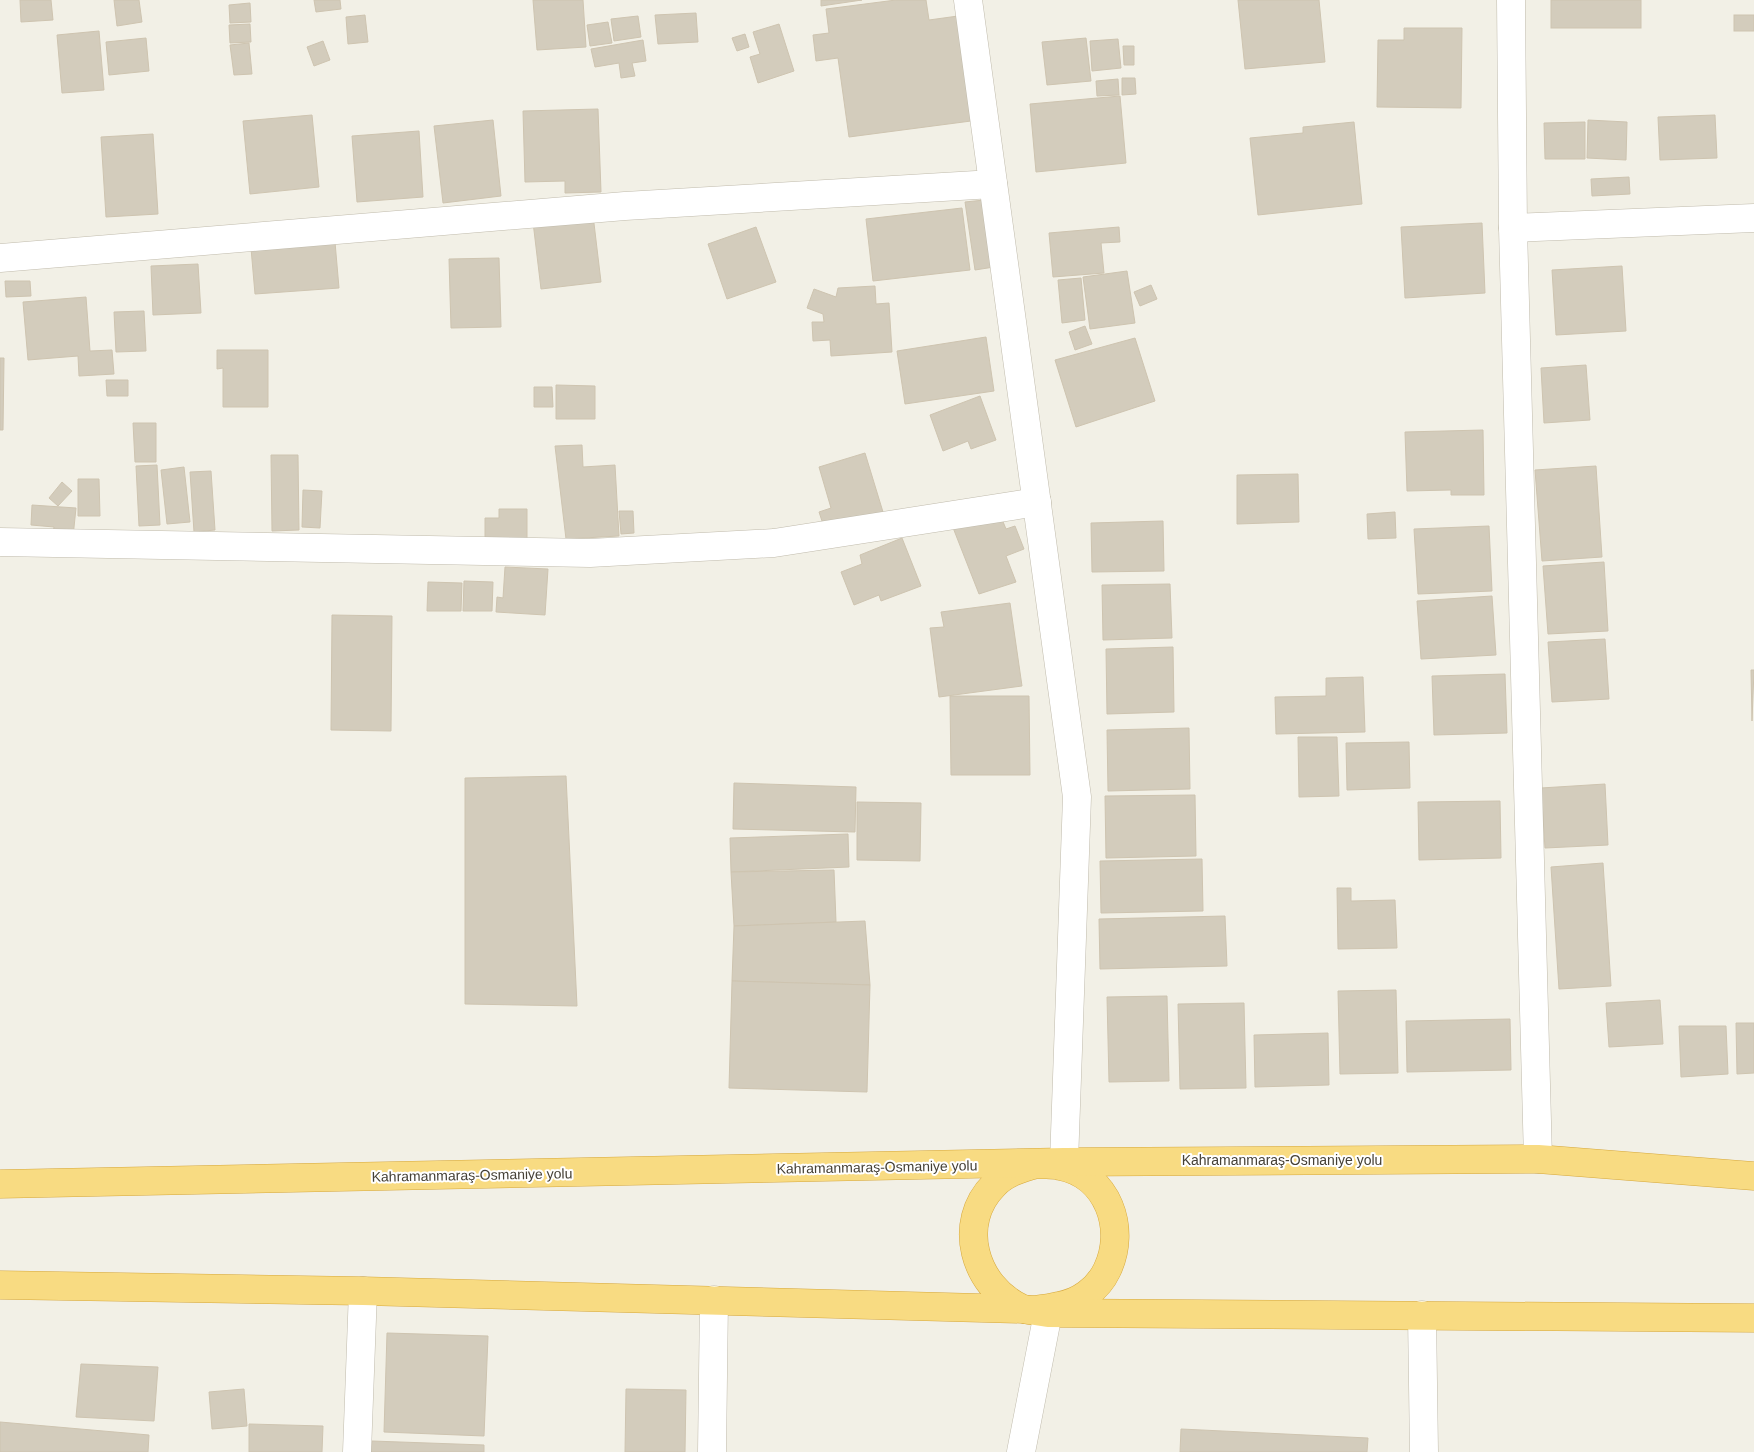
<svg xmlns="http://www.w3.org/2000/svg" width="1754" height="1452" font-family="Arial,sans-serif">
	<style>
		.building { fill: #d3ccbc; stroke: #cec4b0 }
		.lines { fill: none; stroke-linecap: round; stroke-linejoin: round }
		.minor-casing { stroke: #c0bbac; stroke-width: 29 }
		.tertiary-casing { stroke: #c0bbac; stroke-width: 29 }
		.trunk-casing { stroke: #d6a83d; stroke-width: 29 }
		.minor { stroke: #fff; stroke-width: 28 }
		.tertiary { stroke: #fff; stroke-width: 28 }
		.trunk { stroke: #f8db82; stroke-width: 28 }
		.labels { text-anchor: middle; stroke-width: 4; stroke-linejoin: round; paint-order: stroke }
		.street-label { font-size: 14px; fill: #454036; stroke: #fff }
	</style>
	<rect width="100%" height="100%" fill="#f2f0e6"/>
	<g class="building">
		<path d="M 20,0 L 51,0 L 53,20 L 21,22 Z"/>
		<path d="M 114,0 L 139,0 L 142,22 L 117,26 Z"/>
		<path d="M 314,0 L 340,0 L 341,9 L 316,12 Z"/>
		<path d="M 533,0 L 583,0 L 586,47 L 537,50 Z"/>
		<path d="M 821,0 L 862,0 L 821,6 Z"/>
		<path d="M 896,0 L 926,0 L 929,20 L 958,16 L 971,121 L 849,137 L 838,58 L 816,61 L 813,35 L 829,33 L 826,9 Z"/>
		<path d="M 1238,0 L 1319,0 L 1325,62 L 1245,69 Z"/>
		<rect x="1551" y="0" width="90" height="28"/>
		<path d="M 250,3 L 251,22 L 230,23 L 229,5 Z"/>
		<path d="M 696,13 L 698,42 L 658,44 L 655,15 Z"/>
		<path d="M 365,15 L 368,42 L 348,44 L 346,17 Z"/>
		<rect x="1734" y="15" width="20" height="16"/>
		<path d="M 638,16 L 641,37 L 614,41 L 611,19 Z"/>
		<path d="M 608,22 L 612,43 L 590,46 L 587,25 Z"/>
		<path d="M 250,24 L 251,42 L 230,43 L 229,25 Z"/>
		<path d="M 779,24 L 794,71 L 758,83 L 750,57 L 760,54 L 753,32 Z"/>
		<path d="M 1404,28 L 1462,28 L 1461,108 L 1377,107 L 1378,40 L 1404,40 Z"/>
		<path d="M 99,31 L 104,90 L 62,93 L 57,35 Z"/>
		<path d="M 745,34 L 749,47 L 737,51 L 732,38 Z"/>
		<path d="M 146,38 L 149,71 L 109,75 L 106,42 Z"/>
		<path d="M 1086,38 L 1091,81 L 1047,85 L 1042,42 Z"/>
		<path d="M 1118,39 L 1121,68 L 1092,71 L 1090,41 Z"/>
		<path d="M 643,40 L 646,61 L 632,63 L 635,76 L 621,78 L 619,63 L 595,67 L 591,49 Z"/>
		<path d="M 323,41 L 330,60 L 314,66 L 307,47 Z"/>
		<path d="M 249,43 L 252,74 L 234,75 L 230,45 Z"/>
		<path d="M 1123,46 L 1134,46 L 1134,65 L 1124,65 Z"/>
		<path d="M 1122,78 L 1135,78 L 1136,94 L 1122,95 Z"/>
		<path d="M 1118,79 L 1119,95 L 1097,96 L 1096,81 Z"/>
		<path d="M 1120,96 L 1126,163 L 1036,172 L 1030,104 Z"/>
		<path d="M 598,109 L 601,192 L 565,193 L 565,181 L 525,182 L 523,111 Z"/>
		<path d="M 312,115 L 319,187 L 250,194 L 243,121 Z"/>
		<path d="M 1715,115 L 1717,158 L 1660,160 L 1658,117 Z"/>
		<path d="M 493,120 L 501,196 L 443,203 L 434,126 Z"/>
		<path d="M 1588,120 L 1627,122 L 1626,160 L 1587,158 Z"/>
		<path d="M 1354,122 L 1362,204 L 1258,215 L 1250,138 L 1303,133 L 1303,127 Z"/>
		<path d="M 1585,122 L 1585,159 L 1545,159 L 1544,123 Z"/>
		<path d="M 419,131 L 423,197 L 357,202 L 352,136 Z"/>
		<path d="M 153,134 L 158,214 L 106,217 L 101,137 Z"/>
		<path d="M 1629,177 L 1630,194 L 1592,196 L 1591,179 Z"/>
		<path d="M 984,200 L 994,267 L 975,270 L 965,202 Z"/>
		<path d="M 962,208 L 970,270 L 873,281 L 866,219 Z"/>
		<path d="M 593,215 L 601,282 L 541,289 L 533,222 Z"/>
		<path d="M 1482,223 L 1485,293 L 1405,298 L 1401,227 Z"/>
		<path d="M 756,227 L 776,282 L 727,299 L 708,244 Z"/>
		<path d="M 1119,227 L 1120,242 L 1101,243 L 1104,273 L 1053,277 L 1049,233 Z"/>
		<path d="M 335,242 L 339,288 L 255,294 L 251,248 Z"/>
		<path d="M 499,258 L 501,327 L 451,328 L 449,259 Z"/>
		<path d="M 198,264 L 201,313 L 153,315 L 151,266 Z"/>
		<path d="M 1622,266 L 1626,331 L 1556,335 L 1552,270 Z"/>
		<path d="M 1127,271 L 1135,323 L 1090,329 L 1083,277 Z"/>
		<path d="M 1081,278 L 1085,320 L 1062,323 L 1058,280 Z"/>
		<path d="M 5,281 L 30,281 L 31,296 L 6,297 Z"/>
		<path d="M 1151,285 L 1157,299 L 1140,306 L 1134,292 Z"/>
		<path d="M 875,286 L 876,304 L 889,303 L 892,352 L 831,356 L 830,340 L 813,341 L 812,322 L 824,322 L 823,314 L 807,308 L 814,289 L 836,297 L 838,288 Z"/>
		<path d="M 86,297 L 90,351 L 112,350 L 114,374 L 79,376 L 78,356 L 28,360 L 23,302 Z"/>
		<path d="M 144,311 L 146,351 L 116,352 L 114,312 Z"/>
		<path d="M 1085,326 L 1092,344 L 1075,350 L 1069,332 Z"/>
		<path d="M 986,337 L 994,391 L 905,404 L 897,351 Z"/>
		<path d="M 1135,338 L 1155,401 L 1076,427 L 1055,360 Z"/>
		<path d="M 217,350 L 268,350 L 268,407 L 223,407 L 223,368 L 217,369 Z"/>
		<path d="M 0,358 L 4,358 L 3,430 L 0,430 Z"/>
		<path d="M 1586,365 L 1590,420 L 1544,423 L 1541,368 Z"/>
		<path d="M 106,380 L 128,380 L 128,396 L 107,396 Z"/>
		<path d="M 556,385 L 595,386 L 595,419 L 556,419 Z"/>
		<path d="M 534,387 L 552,387 L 553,407 L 534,407 Z"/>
		<path d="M 980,396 L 996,440 L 971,449 L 968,441 L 943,451 L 930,415 Z"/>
		<path d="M 133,423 L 156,423 L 156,462 L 135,462 Z"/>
		<path d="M 1483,430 L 1484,495 L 1451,495 L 1451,490 L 1407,491 L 1405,432 Z"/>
		<path d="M 582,445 L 583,467 L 615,465 L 619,536 L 566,539 L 555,446 Z"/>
		<path d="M 865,453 L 883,512 L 825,530 L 819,512 L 831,508 L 819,467 Z"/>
		<path d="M 271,455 L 298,455 L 299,530 L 272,531 Z"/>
		<path d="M 157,465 L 160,525 L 139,526 L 136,466 Z"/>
		<path d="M 1596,466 L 1602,557 L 1542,561 L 1535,470 Z"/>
		<path d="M 184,467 L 190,522 L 167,524 L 161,470 Z"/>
		<path d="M 211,471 L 215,530 L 194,532 L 190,472 Z"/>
		<path d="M 1298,474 L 1299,522 L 1237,524 L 1237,475 Z"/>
		<path d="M 78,479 L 99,479 L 100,516 L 78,516 Z"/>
		<path d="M 62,482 L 72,491 L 58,506 L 49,498 Z"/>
		<path d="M 303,490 L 322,491 L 320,528 L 302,527 Z"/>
		<path d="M 32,505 L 76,508 L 73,537 L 53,535 L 54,527 L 31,525 Z"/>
		<path d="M 499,509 L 527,509 L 527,547 L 485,547 L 485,518 L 499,518 Z"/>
		<path d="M 619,511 L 633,511 L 634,533 L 621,534 Z"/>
		<path d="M 999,512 L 1006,529 L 1015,526 L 1024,549 L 1006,556 L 1016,582 L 979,594 L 950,520 Z"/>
		<path d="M 1395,512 L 1396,538 L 1368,539 L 1367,514 Z"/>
		<path d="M 1163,521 L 1164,571 L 1092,572 L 1091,523 Z"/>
		<path d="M 1489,526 L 1492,591 L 1418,594 L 1414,529 Z"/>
		<path d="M 902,538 L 921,586 L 881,601 L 879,595 L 854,605 L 841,572 L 862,564 L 860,555 Z"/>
		<path d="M 1604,562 L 1608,631 L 1548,634 L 1543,566 Z"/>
		<path d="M 505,567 L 548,569 L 545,615 L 496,612 L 497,597 L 503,598 Z"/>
		<path d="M 464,581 L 493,582 L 492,611 L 463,611 Z"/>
		<path d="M 428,582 L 462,583 L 461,611 L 427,611 Z"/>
		<path d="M 1170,584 L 1172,638 L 1103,640 L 1102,585 Z"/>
		<path d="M 1492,596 L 1496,655 L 1421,659 L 1417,601 Z"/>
		<path d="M 1010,603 L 1022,686 L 939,697 L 930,628 L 944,627 L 941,612 Z"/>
		<path d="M 332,615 L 392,616 L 391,731 L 331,730 Z"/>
		<path d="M 1605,639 L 1609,699 L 1552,702 L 1548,642 Z"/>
		<path d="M 1173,647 L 1174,712 L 1107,714 L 1106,649 Z"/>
		<path d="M 1751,670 L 1754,670 L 1752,721 Z"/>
		<path d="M 1505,674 L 1507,733 L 1434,735 L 1432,676 Z"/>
		<path d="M 1363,677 L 1365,732 L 1276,734 L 1275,697 L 1326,696 L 1326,678 Z"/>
		<path d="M 950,696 L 1029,696 L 1030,775 L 951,775 Z"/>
		<path d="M 1189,728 L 1190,789 L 1108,791 L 1107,730 Z"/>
		<path d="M 1298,737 L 1337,737 L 1339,796 L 1299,797 Z"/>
		<path d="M 1409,742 L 1410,788 L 1347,790 L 1346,743 Z"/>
		<path d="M 566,776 L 577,1006 L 465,1004 L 465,778 Z"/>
		<path d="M 734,783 L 856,787 L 855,832 L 733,829 Z"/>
		<path d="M 1605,784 L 1608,845 L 1545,848 L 1541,788 Z"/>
		<path d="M 1195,795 L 1196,856 L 1106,858 L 1105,796 Z"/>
		<path d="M 1500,801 L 1501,858 L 1419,860 L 1418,802 Z"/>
		<path d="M 857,802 L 921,803 L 920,861 L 857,860 Z"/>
		<path d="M 848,834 L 849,867 L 731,872 L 730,838 Z"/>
		<path d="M 1202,859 L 1203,911 L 1101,913 L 1100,861 Z"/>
		<path d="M 1603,863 L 1611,986 L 1559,989 L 1551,867 Z"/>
		<path d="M 834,870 L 836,922 L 734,926 L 731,872 Z"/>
		<path d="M 1337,888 L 1351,888 L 1351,901 L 1395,900 L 1397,948 L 1338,949 Z"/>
		<path d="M 1225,916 L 1227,966 L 1100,969 L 1099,919 Z"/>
		<path d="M 865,921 L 870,985 L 732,981 L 734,926 Z"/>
		<path d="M 732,981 L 870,985 L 867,1092 L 729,1088 Z"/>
		<path d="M 1396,990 L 1398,1073 L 1340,1074 L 1338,991 Z"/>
		<path d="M 1167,996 L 1169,1081 L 1109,1082 L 1107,997 Z"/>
		<path d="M 1660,1000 L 1663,1044 L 1609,1047 L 1606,1003 Z"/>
		<path d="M 1244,1003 L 1246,1088 L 1180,1089 L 1178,1004 Z"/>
		<path d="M 1510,1019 L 1511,1070 L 1407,1072 L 1406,1021 Z"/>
		<path d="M 1736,1023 L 1754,1023 L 1754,1073 L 1737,1074 Z"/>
		<path d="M 1679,1026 L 1726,1026 L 1728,1074 L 1681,1077 Z"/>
		<path d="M 1328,1033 L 1329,1085 L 1255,1087 L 1254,1035 Z"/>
		<path d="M 387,1333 L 488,1336 L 484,1436 L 384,1432 Z"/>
		<path d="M 81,1364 L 158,1367 L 154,1421 L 76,1417 Z"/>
		<path d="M 244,1389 L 247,1426 L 212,1429 L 209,1392 Z"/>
		<path d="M 626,1389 L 686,1390 L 685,1452 L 625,1452 Z"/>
		<path d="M 0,1422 L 149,1435 L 148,1452 L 0,1452 Z"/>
		<path d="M 249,1424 L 323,1426 L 322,1452 L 249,1452 Z"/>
		<path d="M 1181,1429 L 1368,1438 L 1367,1452 L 1180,1452 Z"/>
		<path d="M 372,1441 L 484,1445 L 484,1452 L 371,1452 Z"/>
	</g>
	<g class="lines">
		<defs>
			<g id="minor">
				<path d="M 968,0 L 1077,797 L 1064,1162"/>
				<path d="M 1511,0 L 1513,228 L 1538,1159"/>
				<path d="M 1513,228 L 1754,218"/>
				<path d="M 0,258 L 625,206 L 993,184"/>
				<path d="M 0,542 L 590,553 L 774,543 L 1037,502"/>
				<path d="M 1422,1315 L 1424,1452"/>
				<path d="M 357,1452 L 363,1291"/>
				<path d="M 712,1452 L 714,1300"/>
			</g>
			<path id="tertiary" d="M 1021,1452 L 1048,1313"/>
			<g id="trunk">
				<path d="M 1037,1164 C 1045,1165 1053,1164 1060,1166 C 1108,1175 1127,1229 1107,1270 C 1098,1289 1079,1303 1058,1306 C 1048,1308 1030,1312 1021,1308 C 974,1286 956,1223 994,1185 C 1005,1173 1022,1168 1037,1164 Z"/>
				<path d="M 0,1184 L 1064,1162 L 1538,1159 L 1754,1176"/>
				<path d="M 0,1285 L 363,1291 L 1022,1309 L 1048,1313 L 1754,1318"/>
			</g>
		</defs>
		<use href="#minor" class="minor-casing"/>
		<use href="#tertiary" class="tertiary-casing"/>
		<use href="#trunk" class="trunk-casing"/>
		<use href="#minor" class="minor"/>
		<use href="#tertiary" class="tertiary"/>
		<use href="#trunk" class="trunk"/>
	</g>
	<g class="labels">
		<g class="street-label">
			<text x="1282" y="1165">Kahramanmaraş-Osmaniye yolu</text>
			<text transform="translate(877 1167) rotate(-1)" y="5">Kahramanmaraş-Osmaniye yolu</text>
			<text transform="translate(472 1175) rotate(-1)" y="5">Kahramanmaraş-Osmaniye yolu</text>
		</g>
	</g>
</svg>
